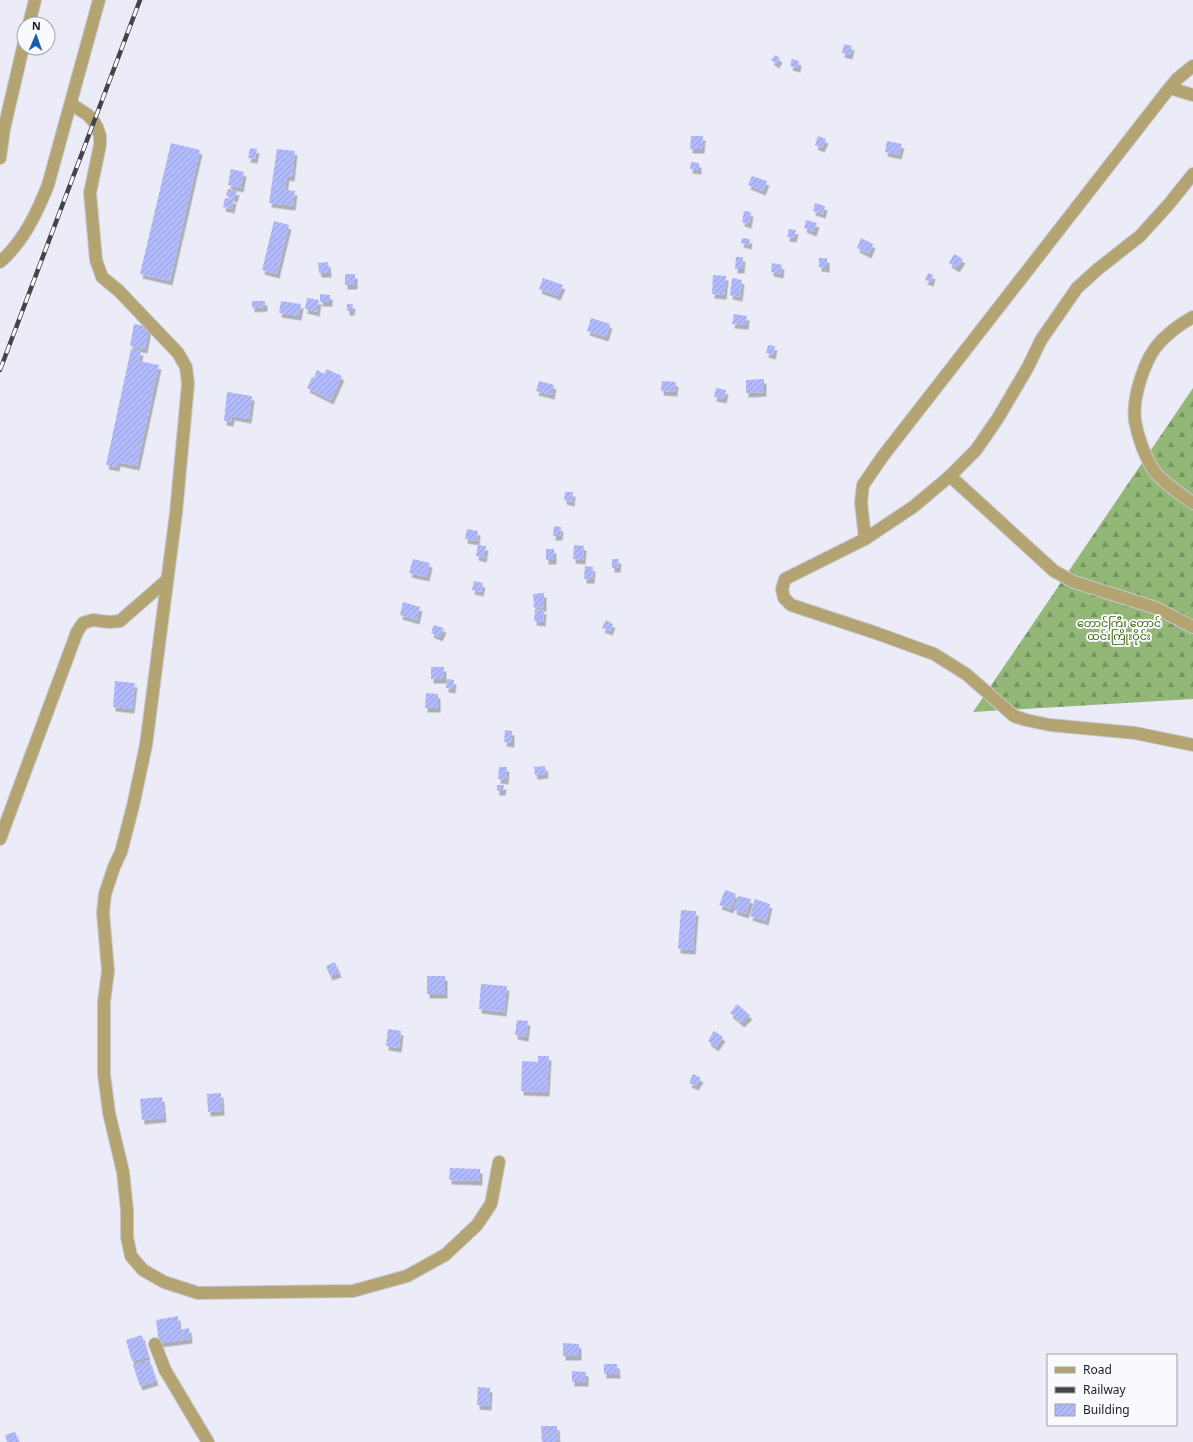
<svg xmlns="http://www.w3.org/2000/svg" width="1193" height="1442" font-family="'Noto Sans','Noto Sans Myanmar',sans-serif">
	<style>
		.forest { fill: url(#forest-firs) }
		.building { fill: url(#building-hatch); filter: url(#shadow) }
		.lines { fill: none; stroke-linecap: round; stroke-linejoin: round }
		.minor-casing { stroke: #c6c7d0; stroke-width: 14 }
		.minor { stroke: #b4a472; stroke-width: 12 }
		.rail-casing { stroke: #434449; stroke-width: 4.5 }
		.rail { stroke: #f9fafe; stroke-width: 3; stroke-dasharray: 9; stroke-linecap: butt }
		.labels { text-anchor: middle; stroke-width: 4; stroke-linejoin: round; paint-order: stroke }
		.park-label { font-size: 11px; fill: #376200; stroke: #f9fafe }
	</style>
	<defs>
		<pattern id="forest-firs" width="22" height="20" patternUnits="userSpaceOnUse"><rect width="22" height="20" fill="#92b777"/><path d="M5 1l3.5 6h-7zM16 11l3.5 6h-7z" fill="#769461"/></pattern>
		<pattern id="building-hatch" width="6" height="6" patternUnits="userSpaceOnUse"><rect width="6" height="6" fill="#b2bafe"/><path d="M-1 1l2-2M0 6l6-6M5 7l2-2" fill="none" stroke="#989fd9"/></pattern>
		<filter id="shadow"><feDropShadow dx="2.5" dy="4.5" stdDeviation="0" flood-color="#0004"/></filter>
	</defs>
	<rect width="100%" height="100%" fill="#ebecf7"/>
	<path class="forest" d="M 1193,388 L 1193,699 L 973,712 Z"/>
	<g class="building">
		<path d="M 844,44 L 852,46 L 850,55 L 842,53 Z"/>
		<path d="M 775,55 L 780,58 L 777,64 L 771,60 Z"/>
		<path d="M 792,59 L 799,61 L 798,68 L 790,66 Z"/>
		<path d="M 691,136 L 703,136 L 702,149 L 690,149 Z"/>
		<path d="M 818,136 L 826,139 L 822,148 L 815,145 Z"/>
		<path d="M 887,141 L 902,144 L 899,155 L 885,152 Z"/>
		<path d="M 171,143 L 200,150 L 170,281 L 140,274 Z"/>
		<path d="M 250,148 L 257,149 L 255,159 L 248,158 Z"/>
		<path d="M 277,149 L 295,151 L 292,177 L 287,176 L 285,190 L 295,191 L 293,206 L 269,203 Z"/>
		<path d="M 691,162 L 699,163 L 699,170 L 690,169 Z"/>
		<path d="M 231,169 L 244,172 L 241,188 L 228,185 Z"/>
		<path d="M 752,176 L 767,181 L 763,191 L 748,185 Z"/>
		<path d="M 228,189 L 237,191 L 235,198 L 226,196 Z"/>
		<path d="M 225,198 L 234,199 L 232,209 L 223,207 Z"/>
		<path d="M 815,203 L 825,206 L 823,214 L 813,211 Z"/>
		<path d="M 744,211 L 751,212 L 749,224 L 742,222 Z"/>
		<path d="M 806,220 L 817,223 L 814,232 L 804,228 Z"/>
		<path d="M 274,221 L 289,225 L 277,274 L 262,270 Z"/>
		<path d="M 789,229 L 796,230 L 794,238 L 787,237 Z"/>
		<path d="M 742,238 L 750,239 L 749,245 L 741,243 Z"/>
		<path d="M 861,238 L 873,244 L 869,254 L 857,248 Z"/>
		<path d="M 954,254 L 963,259 L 957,268 L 949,263 Z"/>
		<path d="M 736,257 L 743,257 L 742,269 L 735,269 Z"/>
		<path d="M 819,258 L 827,258 L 827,268 L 819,267 Z"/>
		<path d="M 328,262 L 329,273 L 319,273 L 318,263 Z"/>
		<path d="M 772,263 L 782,265 L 781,274 L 771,272 Z"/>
		<path d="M 928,273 L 933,275 L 931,282 L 925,280 Z"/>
		<rect x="345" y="274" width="10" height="11"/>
		<path d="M 713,275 L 726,276 L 724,295 L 712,294 Z"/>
		<path d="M 543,278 L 563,285 L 558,296 L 539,289 Z"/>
		<path d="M 732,278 L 742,280 L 740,297 L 730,295 Z"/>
		<path d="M 320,294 L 330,295 L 330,302 L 320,302 Z"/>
		<path d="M 307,298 L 319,300 L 317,312 L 305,309 Z"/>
		<path d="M 252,301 L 265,301 L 265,307 L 252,308 Z"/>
		<path d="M 281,301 L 301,304 L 299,316 L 279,313 Z"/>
		<path d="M 347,304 L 353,304 L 352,311 L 347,311 Z"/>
		<path d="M 734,314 L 747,316 L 746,325 L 732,324 Z"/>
		<path d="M 591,318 L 610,324 L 606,337 L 587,331 Z"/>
		<path d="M 134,324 L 149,327 L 145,349 L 130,346 Z"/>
		<path d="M 768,345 L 775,346 L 773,355 L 766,353 Z"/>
		<path d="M 131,349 L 141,351 L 139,361 L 159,365 L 137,466 L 118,462 L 117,467 L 106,465 Z"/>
		<path d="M 327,369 L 342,376 L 331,400 L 307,388 L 312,377 L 314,378 L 317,370 L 324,374 Z"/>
		<path d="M 764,379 L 764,392 L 746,393 L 746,380 Z"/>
		<path d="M 539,381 L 554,385 L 552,395 L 536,391 Z"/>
		<path d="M 662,381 L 676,382 L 675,392 L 661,391 Z"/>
		<path d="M 716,388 L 726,390 L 724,399 L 714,397 Z"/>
		<path d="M 227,392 L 252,396 L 249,419 L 232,416 L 231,422 L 224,421 Z"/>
		<path d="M 565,492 L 573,492 L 572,502 L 564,500 Z"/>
		<path d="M 554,526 L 561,527 L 560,536 L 553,536 Z"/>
		<path d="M 467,529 L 478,531 L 477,541 L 465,539 Z"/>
		<path d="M 478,545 L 486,546 L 484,558 L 476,556 Z"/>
		<path d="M 574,545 L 584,546 L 583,560 L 573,559 Z"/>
		<rect x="546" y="549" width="8" height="11"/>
		<path d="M 413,559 L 430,563 L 427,577 L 409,573 Z"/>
		<path d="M 612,559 L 619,559 L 618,568 L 612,568 Z"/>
		<path d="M 585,566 L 593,567 L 592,579 L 584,579 Z"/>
		<path d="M 474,581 L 483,583 L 481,592 L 472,590 Z"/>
		<path d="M 544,593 L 544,607 L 534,608 L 533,594 Z"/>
		<path d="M 403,602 L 420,607 L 417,620 L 400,615 Z"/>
		<path d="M 535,609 L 544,610 L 543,622 L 534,621 Z"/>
		<path d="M 606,620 L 613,624 L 610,631 L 602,628 Z"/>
		<path d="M 434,625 L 444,628 L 440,637 L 431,633 Z"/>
		<rect x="431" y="667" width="13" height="12"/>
		<path d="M 447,679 L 454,680 L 453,689 L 446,688 Z"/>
		<path d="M 115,681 L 135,683 L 132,709 L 113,707 Z"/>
		<path d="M 426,693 L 438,694 L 438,708 L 425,708 Z"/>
		<path d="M 505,730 L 512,731 L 512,743 L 504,742 Z"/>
		<path d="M 545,766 L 546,774 L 535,775 L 534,767 Z"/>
		<path d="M 499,767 L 507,767 L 506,780 L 498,779 Z"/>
		<path d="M 497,785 L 504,785 L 503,791 L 497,791 Z"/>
		<path d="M 725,890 L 736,894 L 731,909 L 719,905 Z"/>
		<path d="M 738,896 L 751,899 L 746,914 L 734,910 Z"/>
		<path d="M 755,899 L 770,904 L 766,921 L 750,916 Z"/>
		<path d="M 681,910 L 696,911 L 693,950 L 678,949 Z"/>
		<path d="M 335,962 L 339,973 L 330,976 L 326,966 Z"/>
		<rect x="427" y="976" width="18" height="18"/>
		<path d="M 481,984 L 507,986 L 504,1012 L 479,1009 Z"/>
		<path d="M 737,1004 L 750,1015 L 742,1023 L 730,1013 Z"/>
		<path d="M 517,1020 L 528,1021 L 526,1037 L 515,1035 Z"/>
		<path d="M 388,1029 L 401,1031 L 399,1048 L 386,1046 Z"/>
		<path d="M 714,1031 L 723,1037 L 716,1047 L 708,1041 Z"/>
		<path d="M 538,1056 L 549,1056 L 547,1092 L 521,1091 L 522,1061 L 538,1062 Z"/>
		<path d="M 693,1074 L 701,1078 L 696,1086 L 689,1083 Z"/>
		<path d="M 221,1093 L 222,1111 L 208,1112 L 207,1094 Z"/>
		<path d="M 162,1097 L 164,1118 L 142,1120 L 140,1099 Z"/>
		<path d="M 450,1168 L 480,1169 L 480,1181 L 449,1180 Z"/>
		<path d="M 178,1316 L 179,1330 L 189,1328 L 190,1339 L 159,1343 L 156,1320 Z"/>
		<path d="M 142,1335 L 148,1357 L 132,1361 L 126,1340 Z"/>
		<path d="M 563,1343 L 579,1344 L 579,1356 L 563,1356 Z"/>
		<path d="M 149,1360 L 156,1381 L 140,1386 L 133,1365 Z"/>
		<path d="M 604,1364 L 617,1364 L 618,1374 L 604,1374 Z"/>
		<path d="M 572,1371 L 586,1372 L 586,1382 L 572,1382 Z"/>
		<path d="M 478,1387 L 490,1388 L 489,1406 L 477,1405 Z"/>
		<path d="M 541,1426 L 557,1426 L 558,1442 L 542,1442 Z"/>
		<path d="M 15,1432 L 19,1442 L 7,1442 L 5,1435 Z"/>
	</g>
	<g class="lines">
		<defs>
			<g id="minor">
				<path d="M 29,24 L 35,0"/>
				<path d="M 1170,88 L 1193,95"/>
				<path d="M 71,104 L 88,115 L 94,122 L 97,127 L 100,136 L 100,145 L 90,193 L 96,260 L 102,277 L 119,291 L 178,353 L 186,367 L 188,384 L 176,513 L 146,745 L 133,806 L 121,852 L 114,867 L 105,894 L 103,913 L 108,971 L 104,1002 L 104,1074 L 109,1113 L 123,1172 L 127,1210 L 127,1237 L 131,1256 L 143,1270 L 164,1282 L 198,1293 L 353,1291 L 407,1276 L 445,1255 L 477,1225 L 491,1204 L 499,1162"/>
				<path d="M 0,158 L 4,129 L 24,43"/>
				<path d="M 1193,174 L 1169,204 L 1140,236 L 1098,269 L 1077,288 L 1041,340 L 1028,367 L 998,418 L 976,450 L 950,476 L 913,507 L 865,539 L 785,579 L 782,589 L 784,598 L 791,605 L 876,633 L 934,654 L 966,674 L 1014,716 L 1026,720 L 1050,725 L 1135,733 L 1193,745"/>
				<path d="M 0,262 C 23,242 37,213 48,185 L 99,0"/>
				<path d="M 1193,317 C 1182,323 1171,331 1161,341 C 1145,357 1132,397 1135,421 C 1138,437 1145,458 1155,472 C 1165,484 1180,494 1193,503"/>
				<path d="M 950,476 L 1054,571 L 1074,582 L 1156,608 L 1193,627"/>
				<path d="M 865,539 L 861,502 L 863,485 L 883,456 L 1164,95 L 1177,79 L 1193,66"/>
				<path d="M 0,839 L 77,632 L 83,623 L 93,620 L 109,622 L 120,621 L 167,580"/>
				<path d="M 155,1344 L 165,1370 L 208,1442"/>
			</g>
		</defs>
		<use href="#minor" class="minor-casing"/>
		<use href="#minor" class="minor"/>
		<defs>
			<path id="rail" d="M 0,370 L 140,0"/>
		</defs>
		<use href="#rail" class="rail-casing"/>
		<use href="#rail" class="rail"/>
	</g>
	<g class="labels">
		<g class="park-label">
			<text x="1119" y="627">တောင်ကြီး တောင်<tspan x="1119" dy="13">ထင်းကြိုးဝိုင်း</tspan></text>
		</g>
	</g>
	<rect x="1047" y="1354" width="130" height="72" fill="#f9fafe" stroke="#a0a1a5"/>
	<rect x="1055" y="1367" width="20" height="6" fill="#b4a472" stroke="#a0a1a5"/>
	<text x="1083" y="1374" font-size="12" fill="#1b1c20">Road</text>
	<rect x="1055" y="1387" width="20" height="6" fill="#434449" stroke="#a0a1a5"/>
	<text x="1083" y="1394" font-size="12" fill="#1b1c20">Railway</text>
	<rect x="1055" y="1404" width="20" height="12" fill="url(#building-hatch)" stroke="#a0a1a5"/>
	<text x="1083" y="1414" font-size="12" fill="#1b1c20">Building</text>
	<g transform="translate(36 36) rotate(2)"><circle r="19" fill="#f9fafe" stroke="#a0a1a5"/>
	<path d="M0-3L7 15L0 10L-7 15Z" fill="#185eae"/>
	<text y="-6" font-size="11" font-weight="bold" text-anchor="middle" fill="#1b1c20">N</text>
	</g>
</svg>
